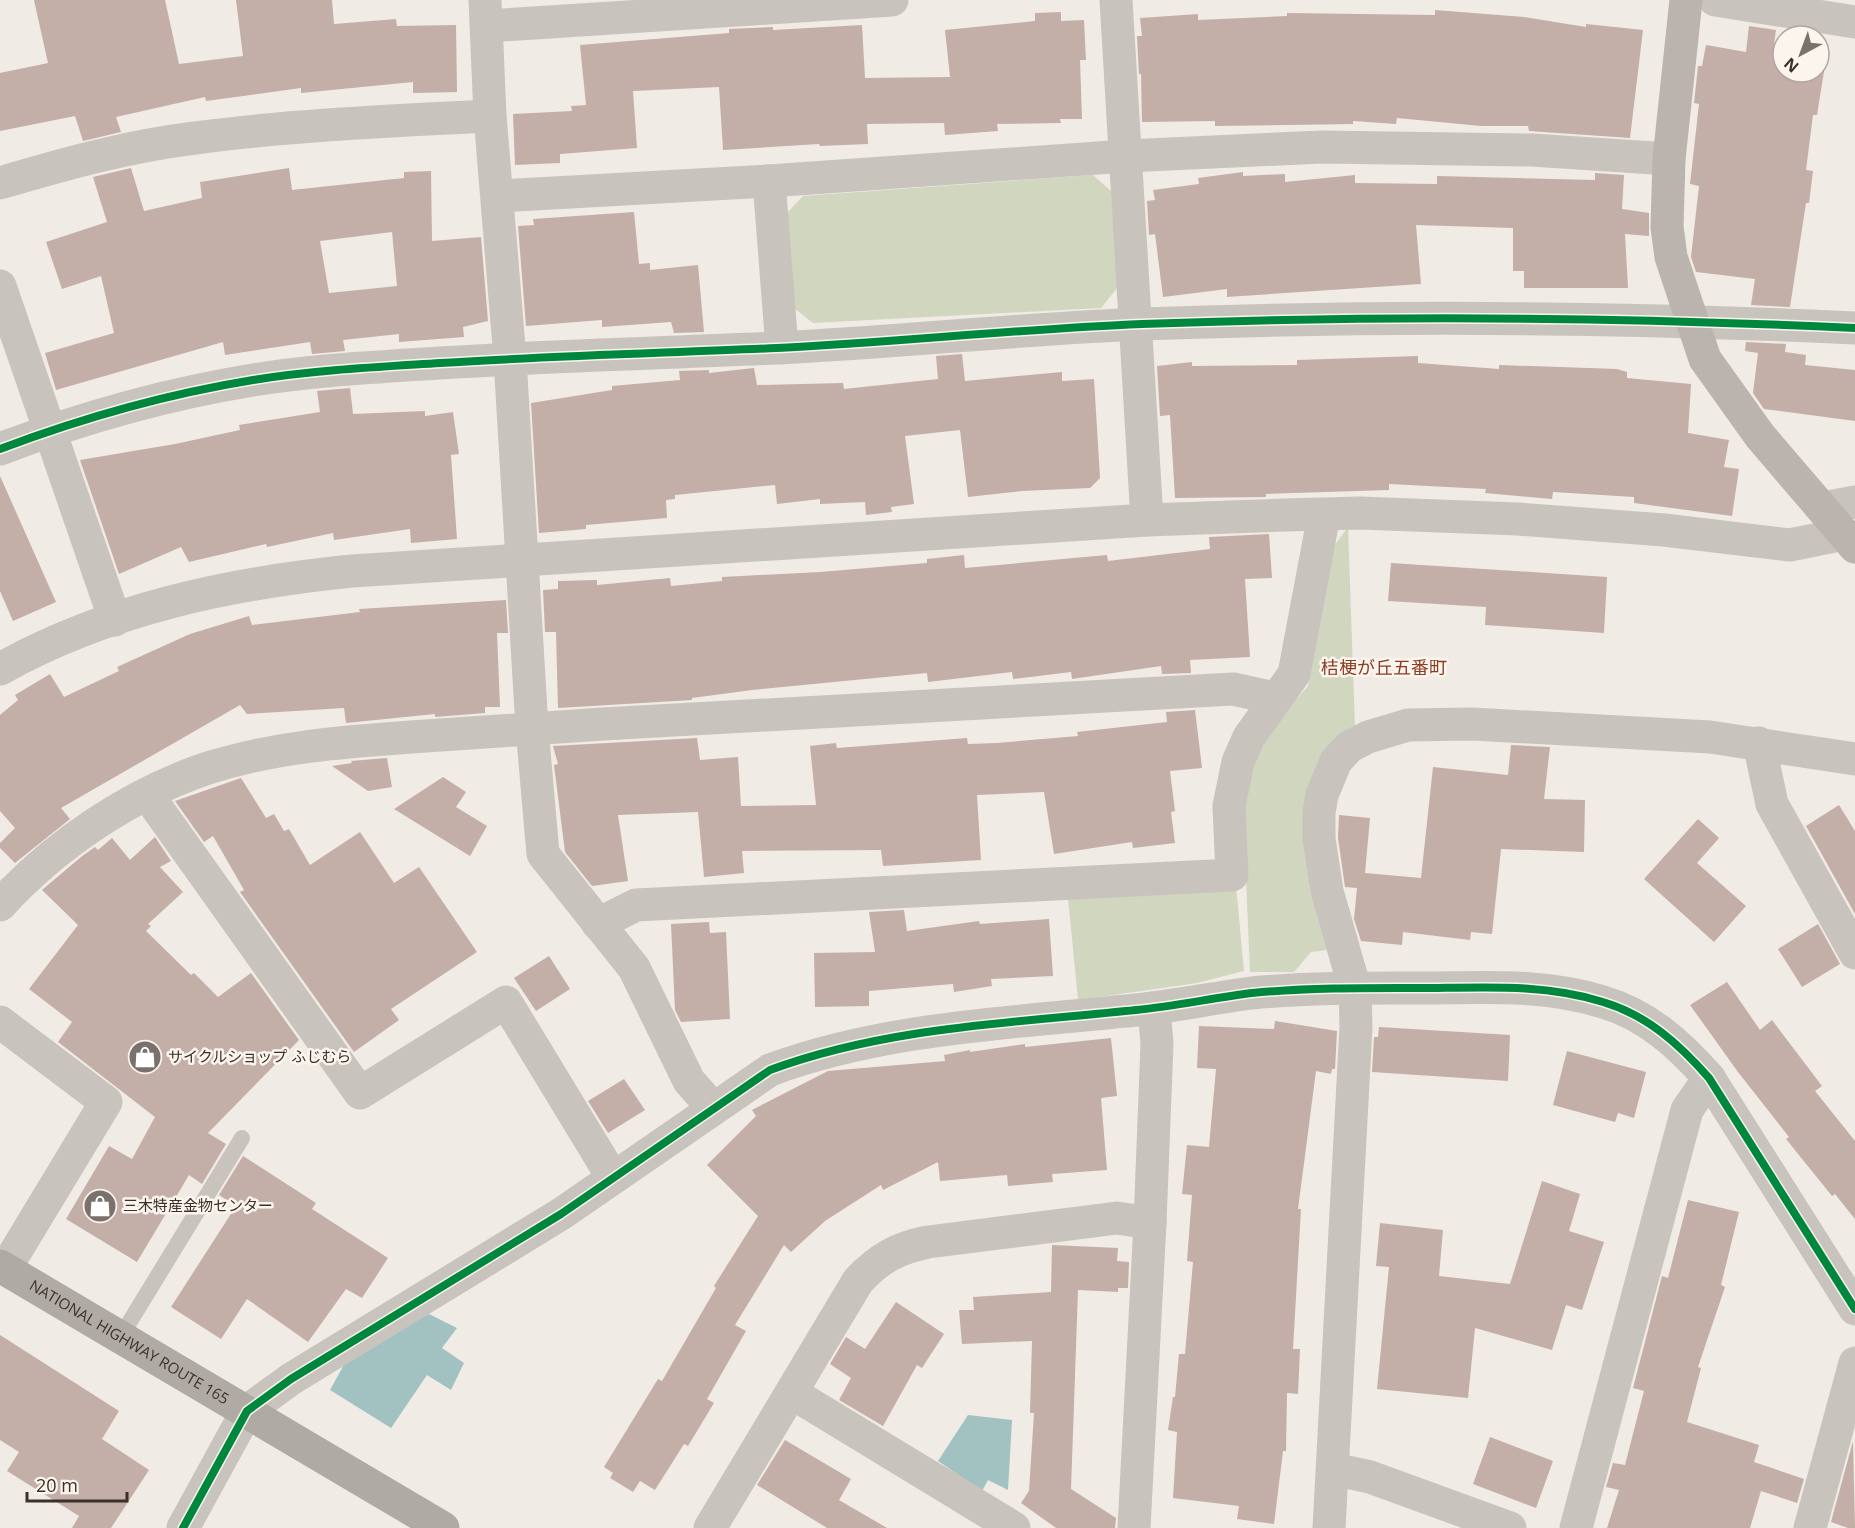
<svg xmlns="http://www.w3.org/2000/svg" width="1855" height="1528" font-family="'Open Sans','Noto Sans JP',sans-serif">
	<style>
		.green { fill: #d1d6bf }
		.water { fill: #a1c2c1 }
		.building { fill: #c3afa7; fill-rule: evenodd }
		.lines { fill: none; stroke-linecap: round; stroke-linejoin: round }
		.lane { stroke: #c9c3be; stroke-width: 16 }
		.street { stroke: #c9c3be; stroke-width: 33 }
		.secondary { stroke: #bab3ae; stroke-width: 33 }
		.highway { stroke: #afaaa4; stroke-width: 33 }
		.cycleway-casing { stroke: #fbf5ee; stroke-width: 11 }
		.cycleway { stroke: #00873e; stroke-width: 8 }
		.labels { text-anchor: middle; stroke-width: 5; stroke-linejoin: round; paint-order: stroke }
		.poi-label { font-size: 15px; fill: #3b302b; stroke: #fbf5ee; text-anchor: start }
		.street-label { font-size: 15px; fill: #3b302b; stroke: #fbf5ee }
		.quarter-label { font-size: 18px; fill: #8c3b22; stroke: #fbf5ee }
	</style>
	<rect width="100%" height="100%" fill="#f0ebe5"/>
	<g class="green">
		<path d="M 1093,175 L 1111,191 L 1118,287 L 1101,308 L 813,323 L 794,308 L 786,214 L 803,196 Z"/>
		<path d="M 1348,527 L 1355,727 L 1338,735 L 1319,761 L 1304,844 L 1311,895 L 1327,950 L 1311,952 L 1294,972 L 1250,972 L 1243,810 L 1256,758 L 1269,730 L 1308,686 L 1329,553 Z"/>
		<path d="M 1236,886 L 1244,971 L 1197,983 L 1078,1000 L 1068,898 Z"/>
	</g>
	<g class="water">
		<path d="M 429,1314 L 457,1328 L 442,1348 L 464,1363 L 451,1390 L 427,1375 L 391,1428 L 330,1390 L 351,1352 Z"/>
		<path d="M 968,1415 L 1012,1420 L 1008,1490 L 988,1480 L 982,1491 L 938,1461 Z"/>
	</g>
	<g class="building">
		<path d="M 34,0 L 165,0 L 179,64 L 243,56 L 236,0 L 332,0 L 334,24 L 396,19 L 397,26 L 456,25 L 457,92 L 413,93 L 413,82 L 301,93 L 301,88 L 206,101 L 205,97 L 116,117 L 121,132 L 83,141 L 75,116 L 0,131 L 0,73 L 48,63 Z"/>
		<path d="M 1435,10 L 1524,17 L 1586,27 L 1586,24 L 1643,30 L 1630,138 L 1529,131 L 1528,126 L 1481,126 L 1397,118 L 1396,124 L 1353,121 L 1353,124 L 1215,126 L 1215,121 L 1142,122 L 1141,74 L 1139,74 L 1137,36 L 1142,36 L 1140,18 L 1198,14 L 1198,20 L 1287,16 L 1287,13 L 1435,15 Z"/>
		<path d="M 1061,12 L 1061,21 L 1084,20 L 1086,60 L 1080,60 L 1082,119 L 1060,119 L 1061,123 L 997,124 L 998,131 L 945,135 L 944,123 L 867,124 L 868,144 L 820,146 L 819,144 L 723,150 L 719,87 L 633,91 L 637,148 L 560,154 L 560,163 L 515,165 L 513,114 L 572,111 L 571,106 L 586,105 L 580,45 L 729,33 L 729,29 L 773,27 L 773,30 L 862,25 L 865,78 L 950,77 L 945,30 L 1035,21 L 1035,13 Z"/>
		<path d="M 1749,26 L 1776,30 L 1774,44 L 1783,46 L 1783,72 L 1819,72 L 1819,52 L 1827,53 L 1817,115 L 1813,115 L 1806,170 L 1813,171 L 1809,203 L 1806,203 L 1790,307 L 1751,305 L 1755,279 L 1696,272 L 1691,257 L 1699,186 L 1690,184 L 1699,104 L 1694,103 L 1698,66 L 1702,66 L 1706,45 L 1746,52 Z"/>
		<path d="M 131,168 L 144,211 L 202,198 L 200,182 L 289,168 L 292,190 L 404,178 L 404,172 L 431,171 L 432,241 L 481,237 L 488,321 L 463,327 L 464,337 L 399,342 L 399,334 L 343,340 L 345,351 L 312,354 L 310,342 L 225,355 L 223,342 L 56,390 L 45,353 L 114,333 L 101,276 L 62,289 L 46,242 L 107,222 L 93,177 ZM 392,232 L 397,286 L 329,293 L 320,241 Z"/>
		<path d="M 1243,172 L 1243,176 L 1285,174 L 1285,182 L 1355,175 L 1355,183 L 1437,184 L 1437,176 L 1595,180 L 1595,173 L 1624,175 L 1622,209 L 1649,213 L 1649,236 L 1625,234 L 1628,288 L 1524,288 L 1524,271 L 1513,271 L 1513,228 L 1416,225 L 1421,284 L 1227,297 L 1227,289 L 1163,297 L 1155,234 L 1149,235 L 1147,201 L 1155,200 L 1153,190 L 1199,184 L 1198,178 Z"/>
		<path d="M 634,212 L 639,264 L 650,263 L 650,270 L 698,265 L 704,332 L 674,333 L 671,322 L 602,327 L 602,320 L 526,326 L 518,226 L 534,225 L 533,219 Z"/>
		<path d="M 1746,342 L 1786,344 L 1785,352 L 1806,355 L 1805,365 L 1855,370 L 1855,421 L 1764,409 L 1753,393 L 1758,353 L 1745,351 Z"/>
		<path d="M 962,354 L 965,381 L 1062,372 L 1062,381 L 1094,379 L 1100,478 L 1090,488 L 1022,491 L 968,497 L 960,430 L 905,436 L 914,504 L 891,507 L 892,512 L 866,515 L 865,502 L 820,504 L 820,499 L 777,504 L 775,485 L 675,495 L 675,499 L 666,500 L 667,518 L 586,525 L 586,529 L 539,533 L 531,403 L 612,390 L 612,386 L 680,380 L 679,371 L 709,370 L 709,373 L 754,368 L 757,385 L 843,383 L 844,389 L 938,379 L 936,356 Z"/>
		<path d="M 1418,356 L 1418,363 L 1499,369 L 1499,365 L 1617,369 L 1627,372 L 1627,378 L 1691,384 L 1688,433 L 1729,440 L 1724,467 L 1739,469 L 1732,516 L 1634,503 L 1634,497 L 1553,492 L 1552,499 L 1485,493 L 1486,489 L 1389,484 L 1389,490 L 1266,494 L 1266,497 L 1175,498 L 1170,415 L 1160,416 L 1157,366 L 1192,362 L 1192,366 L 1297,365 L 1297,360 Z"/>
		<path d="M 350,388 L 353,414 L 425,411 L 425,416 L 453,412 L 459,454 L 451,455 L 457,539 L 411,543 L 410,529 L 334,540 L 333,533 L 267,547 L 266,544 L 189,562 L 181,547 L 119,574 L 80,460 L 175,444 L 240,430 L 239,425 L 320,412 L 317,391 Z"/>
		<path d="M 0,476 L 56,602 L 13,621 L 0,591 Z"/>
		<path d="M 1269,534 L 1272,578 L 1245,579 L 1250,657 L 1190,660 L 1191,673 L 1162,674 L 1161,666 L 1072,679 L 1071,672 L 1013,679 L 1012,672 L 928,682 L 927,673 L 752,690 L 692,698 L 692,700 L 558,708 L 556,632 L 545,632 L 543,590 L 558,589 L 558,581 L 597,580 L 597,585 L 670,578 L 671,586 L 722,581 L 722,577 L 820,572 L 927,563 L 927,559 L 964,555 L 965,568 L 1107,555 L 1108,561 L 1210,549 L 1209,537 Z"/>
		<path d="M 1391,563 L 1607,577 L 1604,633 L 1485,625 L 1486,607 L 1388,601 Z"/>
		<path d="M 506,600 L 508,633 L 497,633 L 500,707 L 485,707 L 485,713 L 435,717 L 435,714 L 346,723 L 344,708 L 247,714 L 240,705 L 61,808 L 70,819 L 15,863 L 0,848 L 0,843 L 15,828 L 0,811 L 0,715 L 18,700 L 15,695 L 50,674 L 64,697 L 119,671 L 117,667 L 190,634 L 249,616 L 252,625 L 360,612 L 359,609 Z"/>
		<path d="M 1195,710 L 1202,768 L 1170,771 L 1175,811 L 1171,812 L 1175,843 L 1133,848 L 1132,842 L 1054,854 L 1044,792 L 977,795 L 981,860 L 883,866 L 881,850 L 742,851 L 744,873 L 704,877 L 698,812 L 618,815 L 628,881 L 592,886 L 565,852 L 554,765 L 558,764 L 553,746 L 697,738 L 700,760 L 738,757 L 741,806 L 816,805 L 810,746 L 836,743 L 837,748 L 967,738 L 968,744 L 997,743 L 1078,736 L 1077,732 L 1167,722 L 1166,712 Z"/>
		<path d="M 1511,745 L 1550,747 L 1544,799 L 1585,800 L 1584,852 L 1501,849 L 1492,934 L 1471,932 L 1470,940 L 1403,932 L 1402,945 L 1361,941 L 1354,919 L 1357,888 L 1345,887 L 1338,838 L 1339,815 L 1370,818 L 1365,873 L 1421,878 L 1433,767 L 1508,775 Z"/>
		<path d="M 387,758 L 392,787 L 368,791 L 332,766 L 352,763 L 351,761 Z"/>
		<path d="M 443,777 L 466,792 L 456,807 L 487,826 L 470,856 L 394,809 Z"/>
		<path d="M 241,778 L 266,818 L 274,814 L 284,831 L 289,829 L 310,865 L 360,832 L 394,883 L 419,867 L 477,952 L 391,1009 L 399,1020 L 354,1052 L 240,892 L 244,890 L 213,836 L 204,842 L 175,801 Z"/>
		<path d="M 1839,805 L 1855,831 L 1855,914 L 1806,826 Z"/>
		<path d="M 1698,819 L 1719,838 L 1697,863 L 1746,906 L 1714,942 L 1644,879 Z"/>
		<path d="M 155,837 L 171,861 L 160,867 L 183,892 L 148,924 L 151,926 L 146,931 L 191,975 L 194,973 L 218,997 L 251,973 L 299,1040 L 208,1133 L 226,1144 L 202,1184 L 189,1175 L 137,1262 L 66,1219 L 109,1146 L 132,1159 L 155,1117 L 58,1042 L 72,1022 L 29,989 L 78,925 L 42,890 L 81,857 L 95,847 L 98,850 L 112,838 L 130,860 Z"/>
		<path d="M 904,910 L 907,931 L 979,921 L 980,924 L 1049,919 L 1053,976 L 991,979 L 992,986 L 954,992 L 953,984 L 869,991 L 869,1006 L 815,1007 L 814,953 L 875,952 L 869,912 Z"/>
		<path d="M 709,922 L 710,933 L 726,932 L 730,1019 L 681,1022 L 675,1010 L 671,924 Z"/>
		<path d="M 1818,924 L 1840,964 L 1802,987 L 1778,949 Z"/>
		<path d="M 549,956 L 570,989 L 536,1011 L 514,978 Z"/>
		<path d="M 1727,982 L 1760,1030 L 1772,1020 L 1822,1086 L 1815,1091 L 1855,1141 L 1855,1219 L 1835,1194 L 1832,1196 L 1786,1139 L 1789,1137 L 1738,1072 L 1690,1005 Z"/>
		<path d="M 1275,1021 L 1337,1031 L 1335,1069 L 1332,1069 L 1331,1074 L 1316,1071 L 1298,1209 L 1301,1209 L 1293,1349 L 1300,1349 L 1298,1394 L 1287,1393 L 1286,1451 L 1283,1451 L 1274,1524 L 1237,1519 L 1239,1506 L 1173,1498 L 1177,1432 L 1168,1430 L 1173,1397 L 1175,1397 L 1179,1354 L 1185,1354 L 1193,1262 L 1187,1261 L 1192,1195 L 1182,1194 L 1187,1145 L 1209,1147 L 1216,1069 L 1197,1068 L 1199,1026 L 1274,1029 Z"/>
		<path d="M 1379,1027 L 1510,1035 L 1508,1081 L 1372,1072 L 1374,1037 L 1378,1037 Z"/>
		<path d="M 1111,1038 L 1117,1096 L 1101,1098 L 1107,1170 L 1052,1174 L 1053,1182 L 1008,1186 L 1007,1175 L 940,1181 L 938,1162 L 883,1190 L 881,1185 L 825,1221 L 791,1252 L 784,1245 L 735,1325 L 746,1331 L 707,1399 L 714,1403 L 688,1446 L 684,1444 L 655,1490 L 640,1481 L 633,1492 L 610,1478 L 613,1473 L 604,1467 L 658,1379 L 662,1381 L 716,1288 L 714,1286 L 758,1216 L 707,1165 L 756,1116 L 752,1110 L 828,1071 L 945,1061 L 944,1055 L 970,1050 L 970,1052 L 1025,1044 L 1025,1047 Z"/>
		<path d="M 1567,1051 L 1646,1072 L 1634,1118 L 1618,1113 L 1615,1122 L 1553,1105 Z"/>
		<path d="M 624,1079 L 645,1110 L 608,1133 L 588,1101 Z"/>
		<path d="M 243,1156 L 316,1203 L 312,1209 L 388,1258 L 362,1298 L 346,1289 L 308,1342 L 247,1299 L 221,1339 L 171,1307 L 236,1206 L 219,1195 Z"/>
		<path d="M 1542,1181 L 1580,1194 L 1569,1231 L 1604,1242 L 1582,1310 L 1566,1305 L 1552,1350 L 1475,1328 L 1468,1398 L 1377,1389 L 1389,1267 L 1376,1266 L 1380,1223 L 1443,1230 L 1439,1276 L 1510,1284 Z"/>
		<path d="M 1688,1200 L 1739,1212 L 1721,1285 L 1725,1287 L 1698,1367 L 1701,1368 L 1687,1422 L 1759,1445 L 1754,1462 L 1804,1479 L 1797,1503 L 1761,1491 L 1750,1528 L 1607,1528 L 1619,1490 L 1606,1487 L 1613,1463 L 1625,1465 L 1644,1391 L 1633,1388 L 1662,1276 L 1668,1278 Z"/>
		<path d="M 1052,1245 L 1118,1248 L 1117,1261 L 1129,1262 L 1128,1288 L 1118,1288 L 1118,1292 L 1078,1290 L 1071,1489 L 1116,1518 L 1115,1528 L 1056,1528 L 1021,1503 L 1029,1491 L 1034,1413 L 1030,1413 L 1032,1341 L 962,1344 L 959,1310 L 974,1310 L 973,1297 L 1051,1292 Z"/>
		<path d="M 896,1302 L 944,1334 L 922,1368 L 917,1365 L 883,1426 L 839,1400 L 851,1378 L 830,1364 L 846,1337 L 865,1349 Z"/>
		<path d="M 0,1335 L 119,1411 L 102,1439 L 149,1470 L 111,1528 L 72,1528 L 79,1516 L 7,1471 L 19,1452 L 0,1440 Z"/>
		<path d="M 1490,1437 L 1553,1461 L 1536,1508 L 1473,1484 Z"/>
		<path d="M 785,1440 L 851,1479 L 839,1500 L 887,1528 L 827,1528 L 757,1485 Z"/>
		<path d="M 1853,1441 L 1855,1528 L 1848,1528 L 1831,1522 Z"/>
	</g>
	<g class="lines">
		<path class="lane" d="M 121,1336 L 242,1138"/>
		<g class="street">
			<path d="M 485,0 L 490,116 L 510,359 L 532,728 L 543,854 L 634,968 L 689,1081 L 713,1108"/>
			<path d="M 1116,0 L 1147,520"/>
			<path d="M 1715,0 L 1855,22"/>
			<path d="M 487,26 L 892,0"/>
			<path d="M 769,181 L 782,348"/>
			<path d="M 0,183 C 64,164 129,146 195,138 C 293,125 392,121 490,116"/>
			<path d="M 498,196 L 769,181 L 1126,156 L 1322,147 L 1532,150 L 1669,159"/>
			<path d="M 0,286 L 115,620"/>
			<path d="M 0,449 C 82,418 167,394 253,380 C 315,370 378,367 440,363 C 552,356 665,353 777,348 C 899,342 1020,329 1142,324 C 1380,315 1618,317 1855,328"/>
			<path d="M 1823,508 L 1855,502"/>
			<path d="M 0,669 C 107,609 231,583 352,571 L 1147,520 L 1285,515 L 1360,513 L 1518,519 L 1664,530 L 1790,545 L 1844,534"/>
			<path d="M 1759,743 L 1772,804 L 1855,953"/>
			<path d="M 147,794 L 360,1093 L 506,1002 L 613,1178"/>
			<path d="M 0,905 C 55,845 130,794 208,768 C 275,747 341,742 411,737 C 475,733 539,728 603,724 C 813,713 1023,701 1233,689 L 1275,698"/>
			<path d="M 598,924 L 636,905 L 1232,875 L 1229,806 L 1238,762 L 1249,737 L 1294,674 L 1324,515"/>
			<path d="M 0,1022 L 106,1102 L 5,1269"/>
			<path d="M 792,1393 L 1014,1528"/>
			<path d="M 1333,1469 L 1370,1477 L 1510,1528"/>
			<path d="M 183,1528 L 247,1411 L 291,1379 L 561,1214 L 770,1070 C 886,1027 1013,1023 1136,1010 C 1175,1006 1213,998 1252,993 C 1313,987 1376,988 1438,988 C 1493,987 1550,985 1603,1002 C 1647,1015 1679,1044 1709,1078 L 1855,1309"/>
			<path d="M 710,1528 L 858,1281 C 879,1258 898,1248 928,1242 L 1117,1218 L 1150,1223"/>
			<path d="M 1134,1528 L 1150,1223 L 1157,1044 L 1154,1008"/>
			<path d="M 1329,1528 L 1356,1027 L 1355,989 L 1327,891 L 1319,839 L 1319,813 L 1322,795 L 1336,761 L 1349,747 L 1368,737 L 1408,725 L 1472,724 L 1710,737 L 1855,759"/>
			<path d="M 1576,1528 L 1687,1110 L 1709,1078"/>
			<path d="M 1810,1528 L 1855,1363"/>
		</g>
		<path class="secondary" d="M 1686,0 L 1669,159 L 1667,227 L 1671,257 L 1705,359 L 1760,436 L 1855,547"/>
		<path class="highway" id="s1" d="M 0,1266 L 443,1528"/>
		<defs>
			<g id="cycleway">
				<path d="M 0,449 C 82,418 167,394 253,380 C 315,370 378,367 440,363 C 552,356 665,353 777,348 C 899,342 1020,329 1142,324 C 1380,315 1618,317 1855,328"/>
				<path d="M 183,1528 L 247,1411 L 291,1379 L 561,1214 L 770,1070 C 886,1027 1013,1023 1136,1010 C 1175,1006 1213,998 1252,993 C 1313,987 1376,988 1438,988 C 1493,987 1550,985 1603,1002 C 1647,1015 1679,1044 1709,1078 L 1855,1309"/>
			</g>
		</defs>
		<use href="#cycleway" class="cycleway-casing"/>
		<use href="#cycleway" class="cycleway"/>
	</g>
	<defs>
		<symbol id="shop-disc" viewBox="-11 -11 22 22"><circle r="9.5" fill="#7a716c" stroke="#fbf5ee"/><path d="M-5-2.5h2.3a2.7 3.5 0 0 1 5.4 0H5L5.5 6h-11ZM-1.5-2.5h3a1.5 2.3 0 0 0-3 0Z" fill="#fff"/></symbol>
	</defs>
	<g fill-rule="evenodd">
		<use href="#shop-disc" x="126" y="1038" width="38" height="38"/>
		<use href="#shop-disc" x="81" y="1187" width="38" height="38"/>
	</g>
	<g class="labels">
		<g class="poi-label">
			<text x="168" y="1062">サイクルショップ ふじむら</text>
			<text x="123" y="1211">三木特産金物センター</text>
		</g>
		<g class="street-label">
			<text dy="5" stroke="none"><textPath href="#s1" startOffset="150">NATIONAL HIGHWAY ROUTE 165</textPath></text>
		</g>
		<g class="quarter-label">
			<text x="1384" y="674">桔梗が丘五番町</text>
		</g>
	</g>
	<g transform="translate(1801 54) rotate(221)"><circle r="28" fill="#fbf5ee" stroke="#aea6a0" stroke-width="1.5"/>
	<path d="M0-4.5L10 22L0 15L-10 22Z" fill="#7a716c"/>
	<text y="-9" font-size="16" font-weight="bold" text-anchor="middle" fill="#3b302b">N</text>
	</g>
	<path d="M27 1492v9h100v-9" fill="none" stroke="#3b302b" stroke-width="3"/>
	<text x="36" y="1492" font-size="18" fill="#3b302b" stroke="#fbf5ee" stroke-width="4.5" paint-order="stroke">20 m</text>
</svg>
